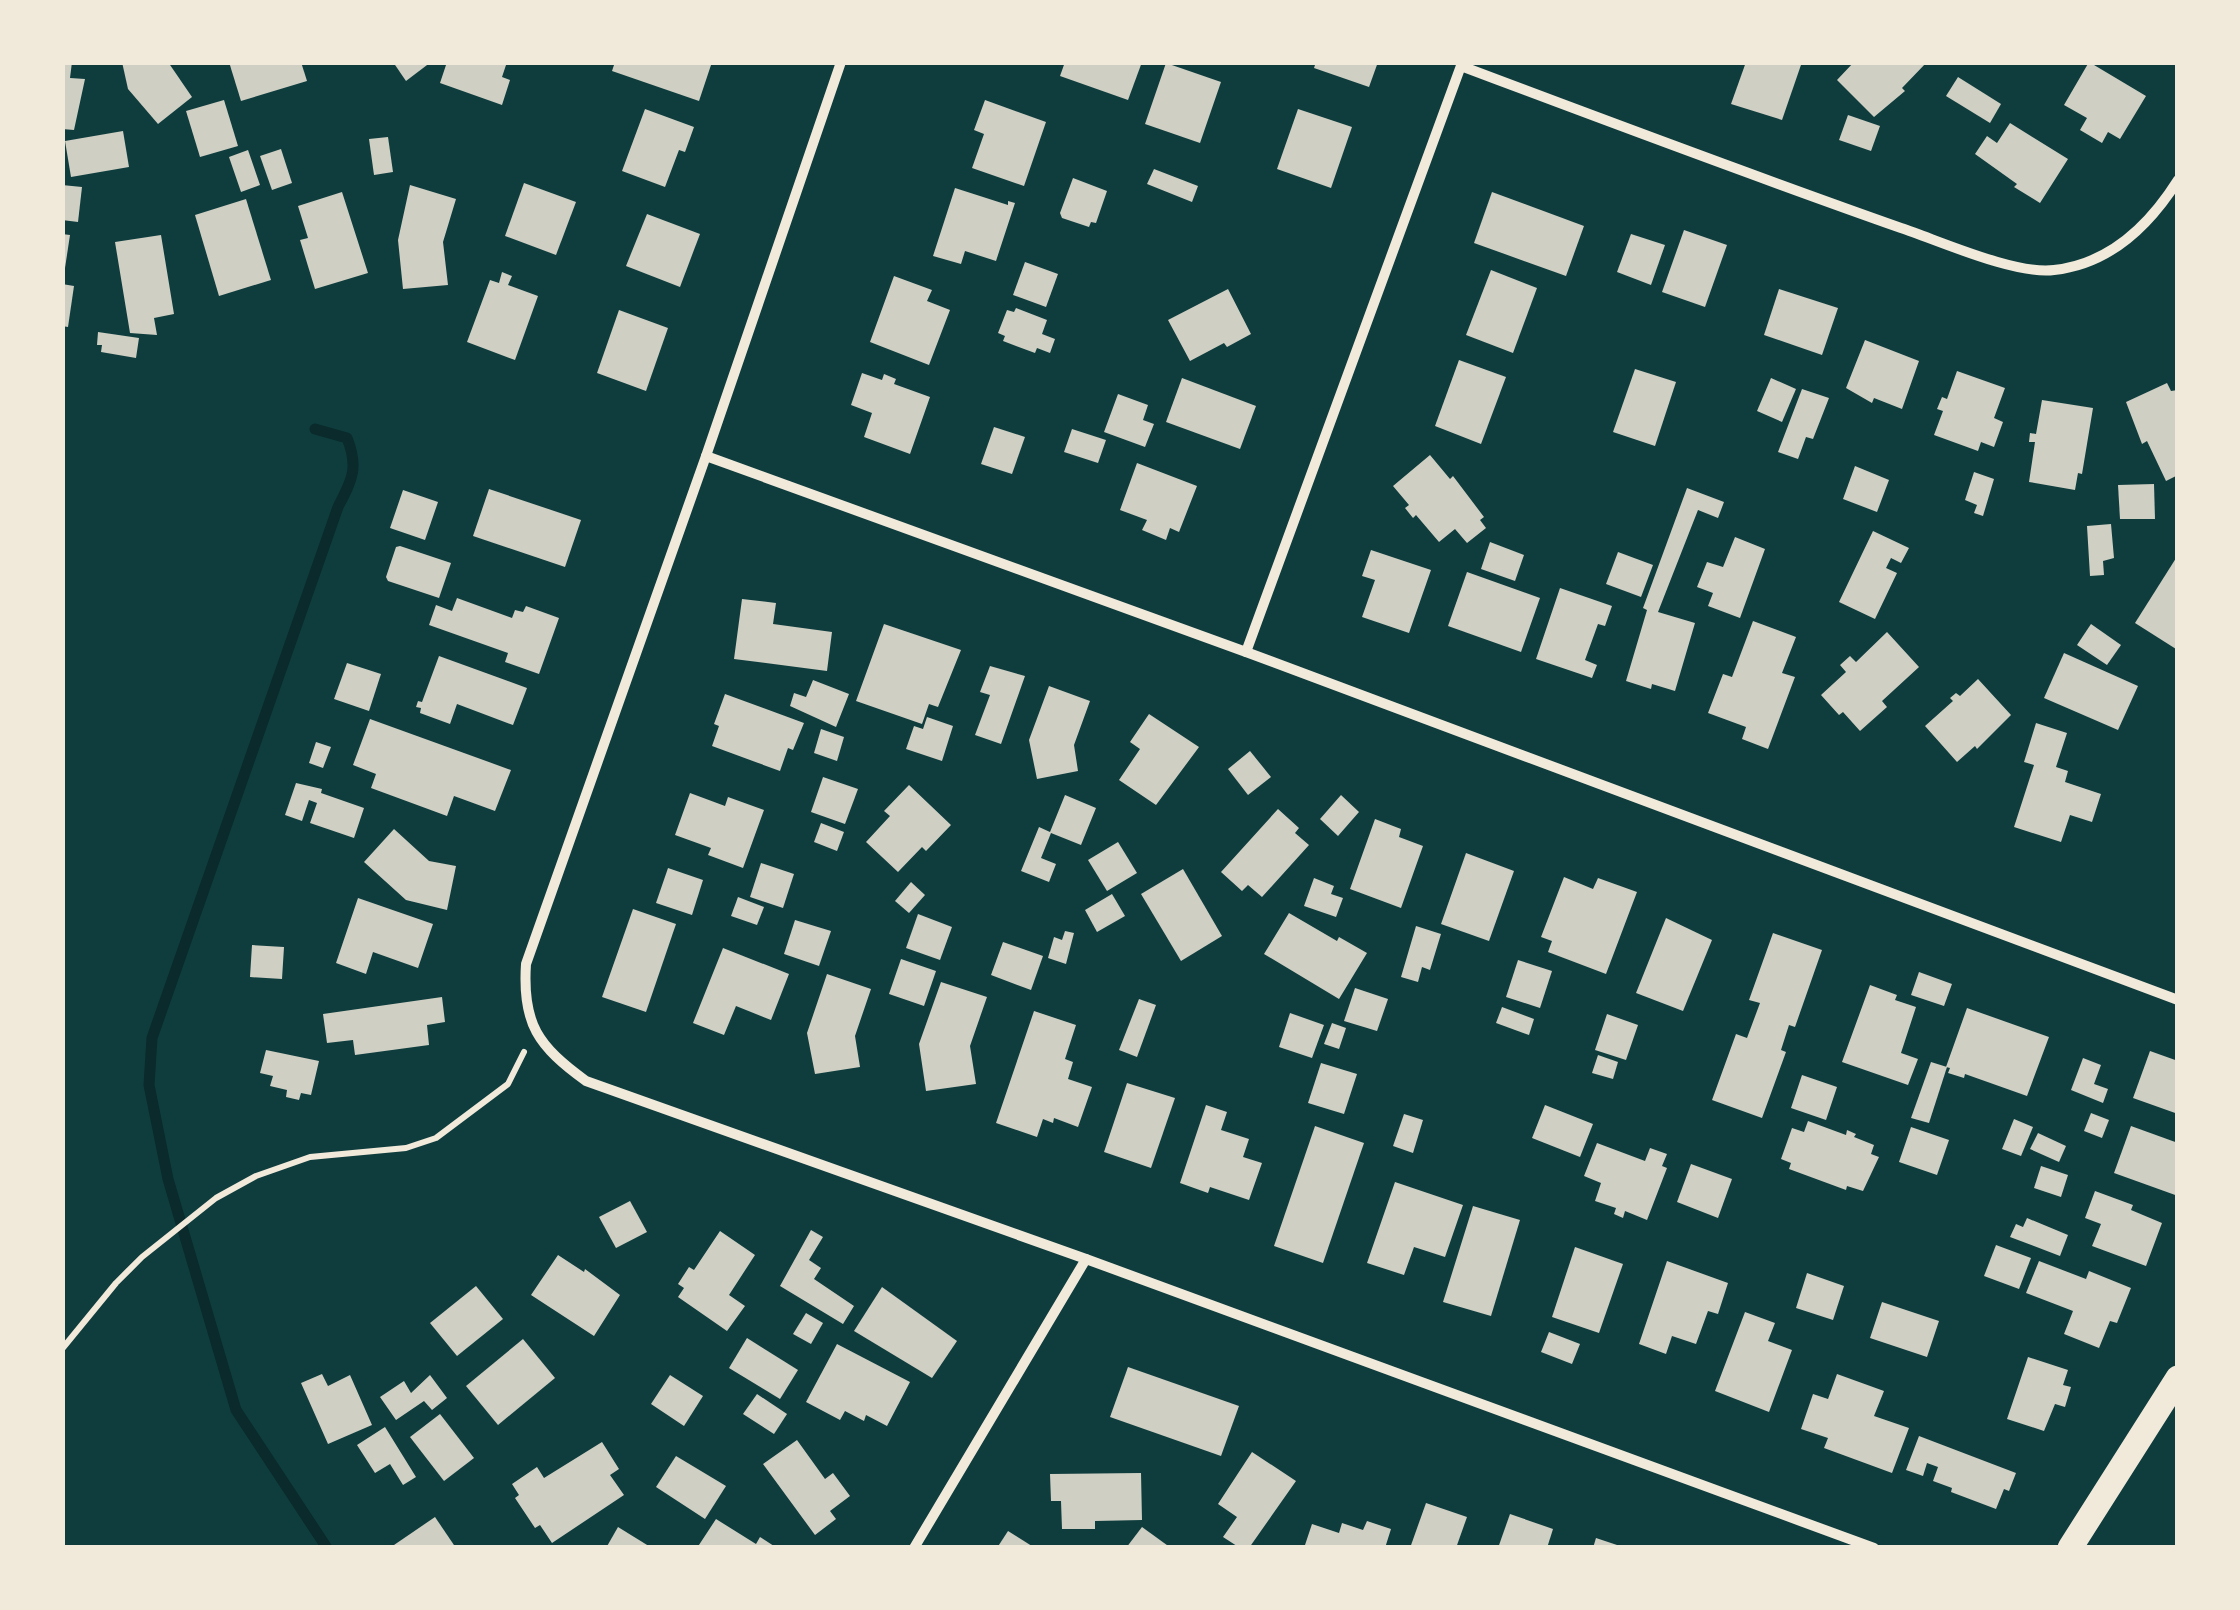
<svg xmlns="http://www.w3.org/2000/svg" width="2240" height="1610" font-family="'Zilla Slab',serif">
	<style>
		.lines { fill: none; stroke-linecap: round; stroke-linejoin: round }
		.stream { stroke: #0a2a2b; stroke-width: 11 }
		.building { fill: #cfcfc3 }
		.path { stroke: #f1e9da; stroke-width: 6 }
		.minor { stroke: #f1e9da; stroke-width: 10 }
		.primary { stroke: #f1e9da; stroke-width: 25 }
	</style>
	<rect width="100%" height="100%" fill="#0f3d3e"/>
	<g class="lines">
		<path class="stream" d="M 315,429 L 347,438 C 359,468 352,480 338,507 L 152,1038 L 149,1085 L 168,1179 L 236,1410 L 327,1548"/>
	</g>
	<g class="building">
		<path d="M 62,62 L 72,62 L 70,78 L 85,79 L 74,130 L 62,129 Z"/>
		<path d="M 122,62 L 168,62 L 192,97 L 158,124 L 128,89 Z"/>
		<path d="M 229,62 L 301,62 L 307,81 L 241,101 Z"/>
		<path d="M 393,62 L 431,62 L 406,81 Z"/>
		<path d="M 447,62 L 507,62 L 502,77 L 510,80 L 502,105 L 440,83 Z"/>
		<path d="M 615,62 L 712,62 L 699,101 L 612,71 Z"/>
		<path d="M 1065,62 L 1142,62 L 1128,100 L 1060,76 Z"/>
		<path d="M 1316,62 L 1378,62 L 1369,87 L 1314,68 Z"/>
		<path d="M 1746,62 L 1802,62 L 1782,120 L 1731,104 Z"/>
		<path d="M 1854,62 L 1927,62 L 1902,88 L 1905,91 L 1874,117 L 1837,80 Z"/>
		<path d="M 2089,62 L 2146,96 L 2120,139 L 2108,132 L 2102,143 L 2080,130 L 2087,118 L 2064,105 Z"/>
		<path d="M 1166,63 L 1221,82 L 1200,143 L 1145,124 Z"/>
		<path d="M 1958,77 L 2001,104 L 1990,123 L 1946,96 Z"/>
		<path d="M 224,100 L 238,146 L 200,157 L 186,111 Z"/>
		<path d="M 985,100 L 1046,122 L 1024,186 L 972,168 L 984,134 L 974,130 Z"/>
		<path d="M 645,109 L 694,127 L 685,152 L 679,150 L 665,187 L 622,171 Z"/>
		<path d="M 1298,109 L 1352,127 L 1331,188 L 1277,169 Z"/>
		<path d="M 1848,115 L 1880,126 L 1871,151 L 1839,140 Z"/>
		<path d="M 2010,123 L 2068,159 L 2040,203 L 2014,187 L 2017,184 L 1975,154 L 1987,136 L 1997,143 Z"/>
		<path d="M 123,131 L 129,167 L 71,177 L 65,141 Z"/>
		<path d="M 388,137 L 393,172 L 374,175 L 369,139 Z"/>
		<path d="M 281,149 L 292,183 L 272,190 L 260,156 Z"/>
		<path d="M 248,150 L 260,185 L 241,192 L 229,157 Z"/>
		<path d="M 1154,169 L 1198,186 L 1192,202 L 1147,184 Z"/>
		<path d="M 1073,178 L 1107,191 L 1096,223 L 1091,222 L 1089,227 L 1062,218 L 1060,213 Z"/>
		<path d="M 524,183 L 576,202 L 556,255 L 505,236 Z"/>
		<path d="M 62,185 L 82,187 L 78,222 L 62,220 Z"/>
		<path d="M 410,185 L 456,199 L 443,242 L 448,285 L 403,289 L 398,240 Z"/>
		<path d="M 955,188 L 1008,205 L 1008,201 L 1015,203 L 996,261 L 965,251 L 961,264 L 933,256 Z"/>
		<path d="M 342,192 L 368,273 L 315,289 L 300,240 L 308,238 L 298,206 Z"/>
		<path d="M 1492,192 L 1584,226 L 1566,276 L 1474,243 Z"/>
		<path d="M 246,199 L 271,280 L 219,296 L 195,215 Z"/>
		<path d="M 647,214 L 700,234 L 680,287 L 626,266 Z"/>
		<path d="M 1684,230 L 1727,245 L 1705,307 L 1662,292 Z"/>
		<path d="M 62,234 L 70,235 L 65,268 L 62,268 Z"/>
		<path d="M 1631,234 L 1665,245 L 1651,285 L 1617,272 Z"/>
		<path d="M 161,235 L 174,314 L 154,318 L 157,335 L 130,333 L 115,242 Z"/>
		<path d="M 1025,262 L 1058,274 L 1046,307 L 1013,295 Z"/>
		<path d="M 1491,270 L 1537,288 L 1513,353 L 1466,335 Z"/>
		<path d="M 502,272 L 512,276 L 508,285 L 538,296 L 515,360 L 467,342 L 490,280 L 499,283 Z"/>
		<path d="M 894,276 L 932,290 L 927,301 L 950,310 L 929,365 L 870,342 Z"/>
		<path d="M 62,284 L 74,286 L 68,327 L 62,326 Z"/>
		<path d="M 1228,289 L 1251,334 L 1227,347 L 1224,343 L 1190,361 L 1168,320 Z"/>
		<path d="M 1779,289 L 1838,308 L 1822,355 L 1764,335 Z"/>
		<path d="M 1016,308 L 1047,320 L 1042,334 L 1055,339 L 1050,353 L 1037,348 L 1035,353 L 1003,341 L 1005,336 L 998,333 L 1007,310 L 1014,312 Z"/>
		<path d="M 619,310 L 668,328 L 646,391 L 597,373 Z"/>
		<path d="M 98,332 L 139,338 L 136,358 L 101,352 L 102,345 L 97,345 Z"/>
		<path d="M 1865,340 L 1919,361 L 1902,409 L 1874,398 L 1872,403 L 1846,388 Z"/>
		<path d="M 1459,360 L 1506,377 L 1481,444 L 1435,426 Z"/>
		<path d="M 1635,369 L 1676,382 L 1655,446 L 1613,432 Z"/>
		<path d="M 1957,371 L 2005,388 L 1994,418 L 2003,422 L 1994,447 L 1981,442 L 1978,451 L 1934,435 L 1943,411 L 1937,409 L 1942,397 L 1947,399 Z"/>
		<path d="M 862,373 L 882,380 L 884,374 L 896,379 L 894,384 L 930,397 L 910,454 L 864,437 L 872,413 L 851,405 Z"/>
		<path d="M 1182,378 L 1256,406 L 1240,449 L 1166,422 Z"/>
		<path d="M 1771,378 L 1796,389 L 1782,422 L 1757,411 Z"/>
		<path d="M 2167,383 L 2171,391 L 2178,390 L 2178,475 L 2166,481 L 2147,441 L 2142,444 L 2126,402 Z"/>
		<path d="M 1802,389 L 1829,398 L 1813,439 L 1806,437 L 1798,459 L 1778,452 Z"/>
		<path d="M 1118,394 L 1148,405 L 1143,420 L 1154,424 L 1145,447 L 1104,432 Z"/>
		<path d="M 2042,400 L 2093,408 L 2082,474 L 2078,473 L 2075,490 L 2029,482 L 2035,442 L 2029,442 L 2030,433 L 2036,434 Z"/>
		<path d="M 994,427 L 1025,437 L 1012,474 L 981,464 Z"/>
		<path d="M 1072,429 L 1106,440 L 1098,463 L 1064,452 Z"/>
		<path d="M 1430,455 L 1450,479 L 1453,476 L 1484,517 L 1480,520 L 1486,528 L 1467,543 L 1455,529 L 1439,542 L 1416,515 L 1413,518 L 1405,508 L 1409,505 L 1393,486 Z"/>
		<path d="M 1137,463 L 1197,486 L 1179,532 L 1170,528 L 1166,540 L 1142,530 L 1147,520 L 1120,510 Z"/>
		<path d="M 1855,466 L 1889,480 L 1877,512 L 1843,499 Z"/>
		<path d="M 1974,472 L 1994,479 L 1983,516 L 1974,513 L 1977,505 L 1965,500 Z"/>
		<path d="M 2154,484 L 2155,519 L 2120,519 L 2118,485 Z"/>
		<path d="M 1687,488 L 1724,502 L 1718,518 L 1698,510 L 1658,612 L 1695,623 L 1675,691 L 1652,684 L 1651,689 L 1626,681 L 1647,610 L 1643,608 Z"/>
		<path d="M 489,489 L 581,520 L 565,567 L 473,536 Z"/>
		<path d="M 403,490 L 438,502 L 425,540 L 390,528 Z"/>
		<path d="M 2111,524 L 2114,558 L 2103,561 L 2104,575 L 2090,576 L 2087,526 Z"/>
		<path d="M 1873,531 L 1909,548 L 1901,563 L 1891,558 L 1886,568 L 1897,573 L 1875,619 L 1839,602 Z"/>
		<path d="M 1735,537 L 1765,549 L 1740,618 L 1708,606 L 1713,593 L 1697,587 L 1707,562 L 1723,567 Z"/>
		<path d="M 1490,542 L 1524,555 L 1515,581 L 1481,569 Z"/>
		<path d="M 400,546 L 451,563 L 439,598 L 388,581 L 386,577 L 396,547 Z"/>
		<path d="M 1371,550 L 1431,570 L 1409,633 L 1362,617 L 1375,580 L 1362,576 Z"/>
		<path d="M 1618,552 L 1653,565 L 1641,597 L 1606,584 Z"/>
		<path d="M 2178,555 L 2178,646 L 2176,649 L 2135,623 Z"/>
		<path d="M 1467,572 L 1540,598 L 1521,652 L 1448,626 Z"/>
		<path d="M 1560,588 L 1612,606 L 1605,626 L 1598,624 L 1585,660 L 1597,665 L 1592,678 L 1536,659 Z"/>
		<path d="M 457,598 L 512,618 L 515,610 L 523,612 L 526,606 L 559,618 L 539,674 L 505,662 L 508,653 L 429,625 L 436,605 L 452,611 Z"/>
		<path d="M 742,599 L 776,603 L 773,624 L 832,632 L 827,671 L 734,659 Z"/>
		<path d="M 1753,621 L 1796,637 L 1782,673 L 1795,677 L 1768,749 L 1742,739 L 1746,727 L 1708,713 L 1723,674 L 1732,677 Z"/>
		<path d="M 884,624 L 961,650 L 938,707 L 929,704 L 922,724 L 856,701 Z"/>
		<path d="M 2091,624 L 2121,645 L 2107,665 L 2077,645 Z"/>
		<path d="M 1887,632 L 1919,667 L 1882,701 L 1887,707 L 1860,731 L 1843,712 L 1839,715 L 1821,695 L 1846,672 L 1840,665 L 1850,656 L 1856,662 Z"/>
		<path d="M 2064,653 L 2138,686 L 2118,730 L 2044,698 Z"/>
		<path d="M 439,656 L 527,688 L 513,725 L 457,704 L 450,724 L 420,713 L 421,708 L 416,707 L 418,701 L 422,702 Z"/>
		<path d="M 347,663 L 381,674 L 369,711 L 334,699 Z"/>
		<path d="M 990,666 L 1025,676 L 1001,744 L 975,735 L 990,695 L 980,692 Z"/>
		<path d="M 1978,679 L 2011,715 L 1977,749 L 1975,746 L 1957,762 L 1925,726 L 1953,701 L 1950,698 L 1956,693 L 1960,696 Z"/>
		<path d="M 813,680 L 849,694 L 836,727 L 790,706 L 794,693 L 806,697 Z"/>
		<path d="M 1049,686 L 1090,701 L 1074,745 L 1078,771 L 1037,779 L 1029,740 Z"/>
		<path d="M 725,694 L 804,723 L 793,750 L 788,748 L 780,771 L 712,746 L 719,726 L 714,724 Z"/>
		<path d="M 1149,714 L 1199,747 L 1156,805 L 1119,780 L 1140,749 L 1130,742 Z"/>
		<path d="M 927,717 L 953,726 L 942,761 L 906,749 L 914,726 L 923,729 Z"/>
		<path d="M 370,719 L 511,770 L 495,811 L 454,796 L 447,816 L 371,788 L 376,774 L 353,765 Z"/>
		<path d="M 2036,723 L 2067,733 L 2056,767 L 2068,771 L 2065,782 L 2101,794 L 2092,822 L 2070,815 L 2061,842 L 2014,827 L 2034,765 L 2024,762 Z"/>
		<path d="M 821,729 L 844,737 L 837,761 L 814,753 Z"/>
		<path d="M 316,742 L 331,747 L 323,768 L 309,763 Z"/>
		<path d="M 1250,751 L 1271,777 L 1248,795 L 1228,769 Z"/>
		<path d="M 823,777 L 858,789 L 845,824 L 811,812 Z"/>
		<path d="M 296,783 L 322,789 L 321,793 L 364,808 L 354,838 L 310,823 L 317,803 L 309,800 L 302,821 L 285,815 Z"/>
		<path d="M 909,785 L 951,825 L 926,851 L 922,847 L 898,872 L 866,842 L 890,816 L 884,811 Z"/>
		<path d="M 690,793 L 725,806 L 728,797 L 764,810 L 743,868 L 708,855 L 711,848 L 675,835 Z"/>
		<path d="M 1065,795 L 1096,808 L 1081,845 L 1051,833 L 1041,858 L 1056,864 L 1049,882 L 1021,871 L 1039,827 L 1050,832 Z"/>
		<path d="M 1341,795 L 1359,812 L 1338,836 L 1320,819 Z"/>
		<path d="M 1278,809 L 1299,828 L 1295,833 L 1309,845 L 1262,897 L 1248,885 L 1242,891 L 1221,872 Z"/>
		<path d="M 1375,819 L 1401,829 L 1399,837 L 1423,846 L 1401,908 L 1350,889 Z"/>
		<path d="M 821,823 L 844,832 L 837,851 L 814,842 Z"/>
		<path d="M 394,829 L 429,861 L 456,866 L 447,910 L 406,900 L 364,862 Z"/>
		<path d="M 1118,842 L 1137,873 L 1107,891 L 1088,860 Z"/>
		<path d="M 1466,853 L 1514,871 L 1489,941 L 1441,924 Z"/>
		<path d="M 761,863 L 794,874 L 783,908 L 750,897 Z"/>
		<path d="M 668,868 L 703,880 L 692,915 L 656,903 Z"/>
		<path d="M 1183,869 L 1222,936 L 1181,961 L 1141,894 Z"/>
		<path d="M 1564,877 L 1593,889 L 1598,878 L 1637,892 L 1606,974 L 1548,952 L 1552,941 L 1541,937 Z"/>
		<path d="M 1314,878 L 1334,886 L 1331,894 L 1343,898 L 1336,917 L 1304,906 Z"/>
		<path d="M 911,882 L 925,895 L 909,913 L 895,901 Z"/>
		<path d="M 1112,894 L 1125,916 L 1097,932 L 1085,910 Z"/>
		<path d="M 738,897 L 764,907 L 757,925 L 731,916 Z"/>
		<path d="M 358,898 L 433,924 L 418,968 L 373,952 L 366,974 L 336,963 Z"/>
		<path d="M 633,909 L 676,924 L 646,1012 L 602,997 Z"/>
		<path d="M 1289,913 L 1337,941 L 1339,937 L 1367,953 L 1339,999 L 1264,954 Z"/>
		<path d="M 918,914 L 952,927 L 940,960 L 906,948 Z"/>
		<path d="M 1666,918 L 1712,940 L 1683,1011 L 1636,993 Z"/>
		<path d="M 795,920 L 831,931 L 819,966 L 784,954 Z"/>
		<path d="M 1416,926 L 1441,934 L 1430,970 L 1422,967 L 1418,982 L 1401,977 Z"/>
		<path d="M 1065,931 L 1074,933 L 1066,964 L 1048,958 L 1054,937 L 1062,940 Z"/>
		<path d="M 1773,933 L 1822,950 L 1795,1027 L 1789,1025 L 1781,1050 L 1786,1052 L 1762,1118 L 1712,1100 L 1736,1034 L 1747,1038 L 1760,1003 L 1749,1000 Z"/>
		<path d="M 1003,942 L 1043,956 L 1031,990 L 991,975 Z"/>
		<path d="M 252,945 L 284,947 L 282,979 L 250,977 Z"/>
		<path d="M 723,948 L 789,974 L 771,1020 L 736,1006 L 724,1035 L 693,1023 Z"/>
		<path d="M 901,959 L 936,971 L 924,1006 L 889,994 Z"/>
		<path d="M 1518,960 L 1552,971 L 1540,1008 L 1506,997 Z"/>
		<path d="M 1919,972 L 1952,984 L 1944,1006 L 1911,995 Z"/>
		<path d="M 827,974 L 871,989 L 855,1036 L 860,1067 L 815,1074 L 807,1033 Z"/>
		<path d="M 941,982 L 987,997 L 970,1046 L 976,1084 L 926,1091 L 919,1044 Z"/>
		<path d="M 1870,985 L 1897,995 L 1895,1000 L 1916,1007 L 1901,1053 L 1918,1059 L 1908,1085 L 1842,1062 Z"/>
		<path d="M 1355,988 L 1388,999 L 1377,1031 L 1344,1021 Z"/>
		<path d="M 442,997 L 445,1022 L 427,1025 L 429,1045 L 355,1055 L 353,1040 L 327,1043 L 323,1014 Z"/>
		<path d="M 1139,999 L 1156,1005 L 1137,1057 L 1119,1050 Z"/>
		<path d="M 1502,1007 L 1534,1019 L 1529,1035 L 1496,1023 Z"/>
		<path d="M 1967,1008 L 2049,1037 L 2027,1096 L 1965,1074 L 1964,1078 L 1948,1073 L 1950,1068 L 1946,1067 Z"/>
		<path d="M 1034,1011 L 1076,1025 L 1065,1059 L 1073,1062 L 1068,1079 L 1092,1087 L 1078,1127 L 1054,1118 L 1053,1123 L 1043,1119 L 1037,1137 L 996,1123 Z"/>
		<path d="M 1290,1013 L 1324,1025 L 1312,1058 L 1279,1047 Z"/>
		<path d="M 1607,1014 L 1638,1025 L 1626,1060 L 1595,1050 Z"/>
		<path d="M 1332,1023 L 1346,1028 L 1339,1049 L 1324,1044 Z"/>
		<path d="M 266,1050 L 319,1061 L 311,1095 L 301,1093 L 299,1100 L 286,1097 L 287,1090 L 270,1086 L 273,1076 L 260,1073 Z"/>
		<path d="M 2150,1051 L 2178,1061 L 2178,1114 L 2133,1098 Z"/>
		<path d="M 1598,1055 L 1618,1062 L 1613,1079 L 1592,1073 Z"/>
		<path d="M 2083,1058 L 2101,1065 L 2094,1084 L 2108,1089 L 2103,1103 L 2071,1090 Z"/>
		<path d="M 1931,1062 L 1947,1067 L 1929,1123 L 1911,1118 Z"/>
		<path d="M 1321,1063 L 1357,1074 L 1344,1114 L 1308,1103 Z"/>
		<path d="M 1802,1075 L 1837,1087 L 1826,1120 L 1791,1108 Z"/>
		<path d="M 1127,1083 L 1175,1098 L 1151,1168 L 1104,1152 Z"/>
		<path d="M 1206,1105 L 1227,1112 L 1221,1130 L 1249,1139 L 1243,1157 L 1262,1163 L 1249,1200 L 1210,1187 L 1208,1193 L 1180,1183 Z"/>
		<path d="M 1545,1105 L 1593,1124 L 1580,1157 L 1532,1138 Z"/>
		<path d="M 2091,1113 L 2109,1120 L 2102,1138 L 2084,1131 Z"/>
		<path d="M 1404,1114 L 1423,1120 L 1413,1153 L 1393,1146 Z"/>
		<path d="M 2014,1119 L 2033,1127 L 2021,1156 L 2002,1149 Z"/>
		<path d="M 1808,1121 L 1846,1135 L 1847,1130 L 1856,1134 L 1854,1137 L 1874,1145 L 1871,1154 L 1879,1157 L 1863,1191 L 1847,1186 L 1846,1190 L 1789,1169 L 1791,1163 L 1781,1159 L 1792,1128 L 1804,1132 Z"/>
		<path d="M 1315,1126 L 1364,1143 L 1323,1263 L 1274,1246 Z"/>
		<path d="M 2131,1126 L 2178,1143 L 2178,1196 L 2114,1173 Z"/>
		<path d="M 1911,1127 L 1949,1140 L 1937,1175 L 1899,1162 Z"/>
		<path d="M 2038,1133 L 2066,1146 L 2059,1162 L 2030,1149 Z"/>
		<path d="M 1597,1143 L 1645,1161 L 1650,1148 L 1667,1154 L 1662,1166 L 1667,1168 L 1647,1220 L 1625,1211 L 1623,1218 L 1614,1214 L 1616,1208 L 1595,1201 L 1601,1183 L 1584,1176 Z"/>
		<path d="M 1691,1164 L 1732,1179 L 1718,1218 L 1677,1202 Z"/>
		<path d="M 2041,1166 L 2068,1175 L 2061,1197 L 2034,1188 Z"/>
		<path d="M 1395,1182 L 1463,1205 L 1445,1257 L 1414,1247 L 1404,1275 L 1367,1263 Z"/>
		<path d="M 2095,1191 L 2133,1205 L 2131,1210 L 2162,1223 L 2146,1266 L 2092,1246 L 2101,1224 L 2085,1218 Z"/>
		<path d="M 630,1201 L 647,1232 L 616,1248 L 599,1217 Z"/>
		<path d="M 1473,1206 L 1520,1220 L 1491,1316 L 1443,1302 Z"/>
		<path d="M 2027,1218 L 2068,1235 L 2060,1256 L 2010,1237 L 2016,1224 L 2023,1227 Z"/>
		<path d="M 811,1230 L 823,1237 L 809,1260 L 821,1268 L 814,1279 L 854,1306 L 843,1324 L 780,1286 Z"/>
		<path d="M 720,1231 L 755,1255 L 729,1295 L 745,1306 L 727,1331 L 678,1297 L 684,1288 L 678,1284 L 689,1267 L 694,1270 Z"/>
		<path d="M 1996,1245 L 2031,1258 L 2019,1289 L 1984,1276 Z"/>
		<path d="M 1575,1247 L 1623,1264 L 1599,1333 L 1552,1317 Z"/>
		<path d="M 558,1255 L 584,1272 L 585,1269 L 620,1295 L 594,1336 L 531,1295 Z"/>
		<path d="M 1667,1261 L 1728,1283 L 1718,1314 L 1708,1311 L 1696,1344 L 1672,1336 L 1666,1354 L 1639,1344 Z"/>
		<path d="M 2039,1261 L 2086,1279 L 2089,1271 L 2131,1288 L 2117,1323 L 2110,1321 L 2099,1348 L 2064,1334 L 2073,1311 L 2026,1293 Z"/>
		<path d="M 1807,1273 L 1844,1286 L 1833,1320 L 1796,1308 Z"/>
		<path d="M 476,1286 L 503,1319 L 457,1356 L 430,1323 Z"/>
		<path d="M 882,1287 L 957,1341 L 932,1378 L 854,1331 Z"/>
		<path d="M 1882,1302 L 1939,1321 L 1927,1357 L 1870,1338 Z"/>
		<path d="M 1745,1312 L 1775,1323 L 1768,1341 L 1792,1350 L 1769,1412 L 1715,1391 Z"/>
		<path d="M 806,1313 L 823,1323 L 811,1344 L 793,1334 Z"/>
		<path d="M 1549,1332 L 1580,1344 L 1572,1364 L 1541,1352 Z"/>
		<path d="M 747,1338 L 798,1370 L 780,1399 L 729,1368 Z"/>
		<path d="M 523,1339 L 555,1378 L 498,1425 L 466,1386 Z"/>
		<path d="M 837,1344 L 910,1382 L 887,1426 L 866,1415 L 864,1421 L 845,1411 L 840,1420 L 806,1402 Z"/>
		<path d="M 2028,1357 L 2068,1370 L 2063,1385 L 2071,1387 L 2065,1407 L 2055,1404 L 2044,1431 L 2007,1419 Z"/>
		<path d="M 1128,1367 L 1239,1406 L 1221,1456 L 1110,1417 Z"/>
		<path d="M 322,1374 L 328,1386 L 350,1375 L 372,1425 L 328,1444 L 301,1383 Z"/>
		<path d="M 1837,1374 L 1884,1391 L 1874,1416 L 1909,1428 L 1892,1473 L 1824,1448 L 1828,1438 L 1801,1429 L 1813,1394 L 1828,1399 Z"/>
		<path d="M 430,1375 L 447,1398 L 432,1410 L 424,1401 L 396,1420 L 380,1397 L 404,1381 L 411,1393 Z"/>
		<path d="M 670,1375 L 703,1396 L 684,1426 L 651,1404 Z"/>
		<path d="M 757,1394 L 787,1414 L 774,1434 L 743,1414 Z"/>
		<path d="M 440,1414 L 474,1458 L 444,1481 L 410,1437 Z"/>
		<path d="M 385,1427 L 416,1477 L 403,1485 L 390,1464 L 375,1473 L 357,1445 Z"/>
		<path d="M 1919,1436 L 2016,1473 L 2009,1491 L 2004,1489 L 1996,1509 L 1951,1492 L 1952,1488 L 1933,1481 L 1938,1467 L 1927,1463 L 1923,1476 L 1906,1470 Z"/>
		<path d="M 797,1440 L 825,1479 L 833,1473 L 850,1496 L 830,1511 L 836,1519 L 815,1535 L 763,1464 Z"/>
		<path d="M 602,1442 L 619,1469 L 610,1475 L 624,1495 L 552,1543 L 540,1525 L 535,1528 L 515,1498 L 519,1495 L 512,1484 L 537,1467 L 544,1478 Z"/>
		<path d="M 1252,1452 L 1296,1481 L 1249,1548 L 1240,1548 L 1223,1537 L 1237,1517 L 1218,1504 Z"/>
		<path d="M 676,1456 L 726,1486 L 705,1519 L 656,1487 Z"/>
		<path d="M 1141,1473 L 1142,1520 L 1095,1521 L 1095,1529 L 1062,1529 L 1061,1501 L 1051,1501 L 1050,1474 Z"/>
		<path d="M 1426,1503 L 1467,1517 L 1456,1548 L 1410,1548 Z"/>
		<path d="M 1510,1514 L 1553,1529 L 1547,1548 L 1498,1548 Z"/>
		<path d="M 435,1517 L 456,1548 L 396,1548 L 394,1545 Z"/>
		<path d="M 716,1519 L 756,1544 L 760,1537 L 777,1548 L 697,1548 Z"/>
		<path d="M 1367,1521 L 1391,1529 L 1385,1548 L 1304,1548 L 1312,1524 L 1339,1533 L 1342,1523 L 1363,1530 Z"/>
		<path d="M 618,1527 L 652,1548 L 606,1548 Z"/>
		<path d="M 1142,1527 L 1171,1548 L 1126,1548 Z"/>
		<path d="M 1008,1531 L 1035,1548 L 997,1548 Z"/>
		<path d="M 1596,1538 L 1623,1547 L 1623,1548 L 1593,1548 Z"/>
	</g>
	<g class="lines">
		<path class="path" d="M 62,1349 L 116,1283 L 142,1257 L 216,1198 L 256,1176 L 310,1157 L 406,1148 L 436,1138 L 508,1084 L 524,1052"/>
		<g class="minor">
			<path d="M 841,62 L 706,456 L 526,964 C 522,1024 538,1046 586,1081 L 1086,1259 L 1874,1548"/>
			<path d="M 1461,66 C 1607,121 1753,176 1901,228 C 1940,241 2015,275 2054,270 C 2110,264 2149,226 2178,180"/>
			<path d="M 706,456 L 1246,652 L 2178,1000"/>
			<path d="M 1246,652 L 1462,63"/>
			<path d="M 914,1548 L 1086,1259"/>
		</g>
		<path class="primary" d="M 2070,1548 L 2178,1378"/>
	</g>
	<rect width="2240" height="1610" fill="none" stroke="#f1e9da" stroke-width="130"/>
</svg>
